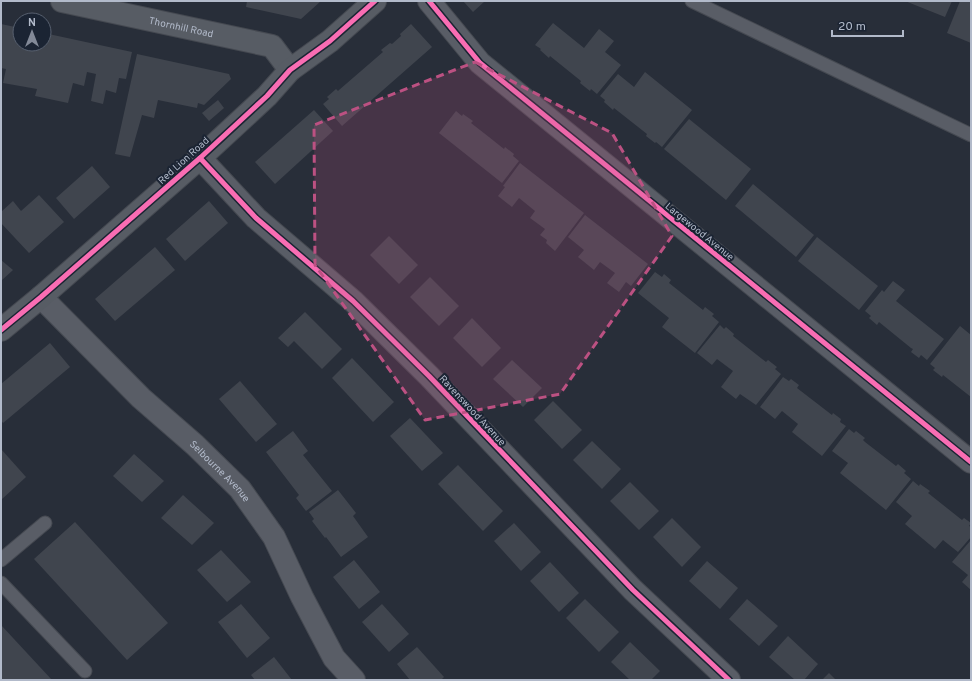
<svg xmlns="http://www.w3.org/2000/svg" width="972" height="681" font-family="Overpass,sans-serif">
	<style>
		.building { fill: #40454e }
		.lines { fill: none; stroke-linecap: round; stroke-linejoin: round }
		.lane-casing { stroke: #454951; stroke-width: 15 }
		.street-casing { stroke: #454951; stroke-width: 24 }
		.secondary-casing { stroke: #454951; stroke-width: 24 }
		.lane { stroke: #595d66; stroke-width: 13 }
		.street { stroke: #595d66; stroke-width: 22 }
		.secondary { stroke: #575c64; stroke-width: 22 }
		.cycleway-casing { stroke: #1b2433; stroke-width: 8 }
		.cycleway { stroke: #f96db3; stroke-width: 5 }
		.marked { fill: #bc5182; fill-opacity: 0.2; stroke: #bc5182; stroke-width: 3; stroke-dasharray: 8 5; stroke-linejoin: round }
		.labels { text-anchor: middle; stroke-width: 4; stroke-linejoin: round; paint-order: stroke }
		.street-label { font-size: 10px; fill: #b2baca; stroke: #1b2433 }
	</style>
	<rect width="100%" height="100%" fill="#282e39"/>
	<g class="building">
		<path d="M 247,1 L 321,1 L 301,19 L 246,7 Z"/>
		<path d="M 463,1 L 485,1 L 473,12 Z"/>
		<path d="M 905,1 L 952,1 L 945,17 Z"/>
		<path d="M 960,1 L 971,1 L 971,43 L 947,33 Z"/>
		<path d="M 553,23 L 584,48 L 599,29 L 614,41 L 605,52 L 621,65 L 597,94 L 591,89 L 590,91 L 580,83 L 581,81 L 550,56 L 549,58 L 540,50 L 541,49 L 535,45 Z"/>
		<path d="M 1,24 L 20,28 L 20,44 L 44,44 L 44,33 L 132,52 L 126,79 L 119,78 L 116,93 L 106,90 L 103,104 L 91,101 L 96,74 L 87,72 L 84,86 L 73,83 L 68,103 L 35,96 L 37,89 L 3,83 L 6,69 L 1,68 Z"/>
		<path d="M 411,24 L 432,47 L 342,126 L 323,104 L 329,99 L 327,97 L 336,89 L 338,91 L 339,90 L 383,52 L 381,50 L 390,43 L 392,44 L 401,36 L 400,34 Z"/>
		<path d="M 137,54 L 229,74 L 231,79 L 204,105 L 198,103 L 197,108 L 158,100 L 154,118 L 142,115 L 130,157 L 115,154 Z"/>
		<path d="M 645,72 L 692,110 L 662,147 L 656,142 L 655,143 L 646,136 L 647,134 L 614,108 L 613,110 L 604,102 L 605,100 L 600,96 L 618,74 L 634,87 Z"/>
		<path d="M 218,100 L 224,108 L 209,121 L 202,113 Z"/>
		<path d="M 314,110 L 333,131 L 275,184 L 255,162 Z"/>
		<path d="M 456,111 L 462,116 L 463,114 L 473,121 L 471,123 L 489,137 L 504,149 L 505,147 L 514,154 L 513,156 L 519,161 L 502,183 L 439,133 Z"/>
		<path d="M 689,119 L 751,169 L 726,200 L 664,149 Z"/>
		<path d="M 520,163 L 584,213 L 555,251 L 546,243 L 547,240 L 540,235 L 545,229 L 530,218 L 535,211 L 519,198 L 512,207 L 498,196 L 505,187 L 503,186 Z"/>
		<path d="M 92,166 L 110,187 L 74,219 L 56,198 Z"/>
		<path d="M 753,184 L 814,235 L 796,257 L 735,206 Z"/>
		<path d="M 39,195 L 64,222 L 29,253 L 1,223 L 1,212 L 13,201 L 21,211 Z"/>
		<path d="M 209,201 L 228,223 L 185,261 L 166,239 Z"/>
		<path d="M 585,215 L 648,264 L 631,286 L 626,282 L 619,292 L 607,283 L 615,273 L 600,262 L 594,270 L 578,257 L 584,250 L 568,237 Z"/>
		<path d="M 389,236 L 418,265 L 399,284 L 370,255 Z"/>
		<path d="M 817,237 L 878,286 L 859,310 L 798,261 Z"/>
		<path d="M 155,247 L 175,270 L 115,321 L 95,299 Z"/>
		<path d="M 1,260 L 13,270 L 1,281 Z"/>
		<path d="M 655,272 L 662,277 L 664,274 L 671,280 L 669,283 L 703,310 L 705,307 L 714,314 L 712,316 L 719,322 L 695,353 L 662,327 L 669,318 L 638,293 Z"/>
		<path d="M 430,277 L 459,306 L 439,326 L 410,297 Z"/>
		<path d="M 893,281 L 905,290 L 896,301 L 944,339 L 927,360 L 921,355 L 919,358 L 911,352 L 913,349 L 911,348 L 879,322 L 877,325 L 869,318 L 871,316 L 865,311 L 882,290 L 884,292 Z"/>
		<path d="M 305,312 L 342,349 L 322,369 L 294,341 L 288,347 L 278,338 Z"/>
		<path d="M 472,318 L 501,348 L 482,367 L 453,338 Z"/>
		<path d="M 720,325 L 724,329 L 726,327 L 734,334 L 733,336 L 766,362 L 768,360 L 777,367 L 775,369 L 781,374 L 756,405 L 740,394 L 736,399 L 721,387 L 733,371 L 717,359 L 712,365 L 697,353 Z"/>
		<path d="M 960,326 L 971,335 L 971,397 L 943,375 L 942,377 L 933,370 L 935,368 L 930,364 Z"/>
		<path d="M 50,343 L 70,367 L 3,423 L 1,420 L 1,384 Z"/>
		<path d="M 352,358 L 394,402 L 373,422 L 332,378 Z"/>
		<path d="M 512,360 L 542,388 L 523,407 L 493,379 Z"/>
		<path d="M 783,377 L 789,381 L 791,379 L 799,385 L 797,388 L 832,415 L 833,413 L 841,419 L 840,422 L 846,426 L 822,456 L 792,432 L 798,424 L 782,411 L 775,419 L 760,407 Z"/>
		<path d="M 240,381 L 277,424 L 256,442 L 219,399 Z"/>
		<path d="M 553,401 L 582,430 L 562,449 L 534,420 Z"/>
		<path d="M 410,418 L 443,453 L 422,471 L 390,436 Z"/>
		<path d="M 849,429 L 854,433 L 856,431 L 865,438 L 863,440 L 865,442 L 896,466 L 898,464 L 906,471 L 904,473 L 911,479 L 886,510 L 840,473 L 848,463 L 832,451 Z"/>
		<path d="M 293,431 L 308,451 L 303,455 L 332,491 L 306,511 L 296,498 L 299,495 L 266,452 Z"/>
		<path d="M 592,441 L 621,469 L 602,489 L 573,460 Z"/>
		<path d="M 1,449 L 26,477 L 1,500 Z"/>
		<path d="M 134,454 L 164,481 L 142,502 L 113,476 Z"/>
		<path d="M 458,465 L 503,511 L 483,531 L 438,484 Z"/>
		<path d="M 913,481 L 919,486 L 920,484 L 930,491 L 928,493 L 962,520 L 964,518 L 971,523 L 969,526 L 971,527 L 971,537 L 958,552 L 943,540 L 935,549 L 905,524 L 912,516 L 896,502 Z"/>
		<path d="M 630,482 L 659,511 L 639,530 L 610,501 Z"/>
		<path d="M 338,490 L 356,513 L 353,516 L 368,537 L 341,557 L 326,537 L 325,538 L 312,521 L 314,519 L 309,512 Z"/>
		<path d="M 183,495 L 214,523 L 192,545 L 161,518 Z"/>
		<path d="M 672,518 L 701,547 L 682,567 L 653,537 Z"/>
		<path d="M 75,522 L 168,623 L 127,660 L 34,559 Z"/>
		<path d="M 514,523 L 541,552 L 521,571 L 494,541 Z"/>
		<path d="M 971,540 L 971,590 L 962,582 L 968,575 L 952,562 Z"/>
		<path d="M 221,550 L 251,582 L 227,602 L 197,570 Z"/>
		<path d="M 354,560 L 380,592 L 359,609 L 333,577 Z"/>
		<path d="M 707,561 L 738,588 L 720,609 L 689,581 Z"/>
		<path d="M 550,562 L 579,593 L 559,612 L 530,581 Z"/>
		<path d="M 585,599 L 619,632 L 599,652 L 566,618 Z"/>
		<path d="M 747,599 L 778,626 L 759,646 L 729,619 Z"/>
		<path d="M 241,604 L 270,638 L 247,658 L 218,622 Z"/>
		<path d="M 382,604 L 409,634 L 389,652 L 362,622 Z"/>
		<path d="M 1,625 L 52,680 L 1,680 Z"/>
		<path d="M 788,636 L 818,664 L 804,680 L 795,680 L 769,657 Z"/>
		<path d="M 630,642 L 660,671 L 651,680 L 630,680 L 611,662 Z"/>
		<path d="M 417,647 L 444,677 L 441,680 L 410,680 L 397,664 Z"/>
		<path d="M 274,657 L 292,680 L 255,680 L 251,675 Z"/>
		<path d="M 829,673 L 836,680 L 822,680 Z"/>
	</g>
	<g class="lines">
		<defs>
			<g id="lane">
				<path d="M 692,1 L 971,135"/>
				<path d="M 1,560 L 45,523"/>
				<path d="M 1,583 L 85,671"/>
			</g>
			<g id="street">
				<path d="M 429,1 L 480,63 L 971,462"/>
				<path d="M 200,158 L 256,218 L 353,301 L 429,376 L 633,590 L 729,680"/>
				<path id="s1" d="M 41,297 L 141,398 L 195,445 L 240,489 L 274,537 L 302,597 L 334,658 L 354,680"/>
			</g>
			<g id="secondary">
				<path id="s2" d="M 62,1 L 272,46 L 290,70"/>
				<path d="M 1,330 L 41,297 L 200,158 L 267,96 L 290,70 L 330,41 L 375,1"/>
			</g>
		</defs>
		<use href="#lane" class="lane-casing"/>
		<use href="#street" class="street-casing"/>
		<use href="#secondary" class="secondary-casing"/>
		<use href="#lane" class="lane"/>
		<use href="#street" class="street"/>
		<use href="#secondary" class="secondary"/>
		<defs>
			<g id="cycleway">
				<path d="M 429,1 L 480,63 L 971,462"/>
				<path d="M 200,158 L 256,218 L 353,301 L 429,376 L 633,590 L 729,680"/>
				<path d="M 1,330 L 41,297 L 200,158 L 267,96 L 290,70 L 330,41 L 375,1"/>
			</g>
		</defs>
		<use href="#cycleway" class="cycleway-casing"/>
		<use href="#cycleway" class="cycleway"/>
	</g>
	<path class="marked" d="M 475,62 L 612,133 L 672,236 L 560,394 L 425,420 L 315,265 L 314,125 Z"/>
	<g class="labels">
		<g class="street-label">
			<text dy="4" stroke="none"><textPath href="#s2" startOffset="122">Thornhill Road</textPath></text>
			<text transform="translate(183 160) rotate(-42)" y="4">Red Lion Road</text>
			<text transform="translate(700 231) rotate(39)" y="4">Largewood Avenue</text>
			<text transform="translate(473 410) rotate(47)" y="4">Ravenswood Avenue</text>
			<text dy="4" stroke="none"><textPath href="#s1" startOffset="250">Selbourne Avenue</textPath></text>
		</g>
	</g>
	<rect width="972" height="681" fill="none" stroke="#b2baca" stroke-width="4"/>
	<g transform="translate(32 32)"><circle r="19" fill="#1b2433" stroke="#57606f"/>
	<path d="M0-3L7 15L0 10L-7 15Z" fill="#828997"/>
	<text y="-6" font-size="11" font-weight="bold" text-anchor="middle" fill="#b2baca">N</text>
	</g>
	<path d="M832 30v6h71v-6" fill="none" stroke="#b2baca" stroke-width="2"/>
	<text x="838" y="30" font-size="12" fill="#b2baca" stroke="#1b2433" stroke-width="3" paint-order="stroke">20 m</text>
</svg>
